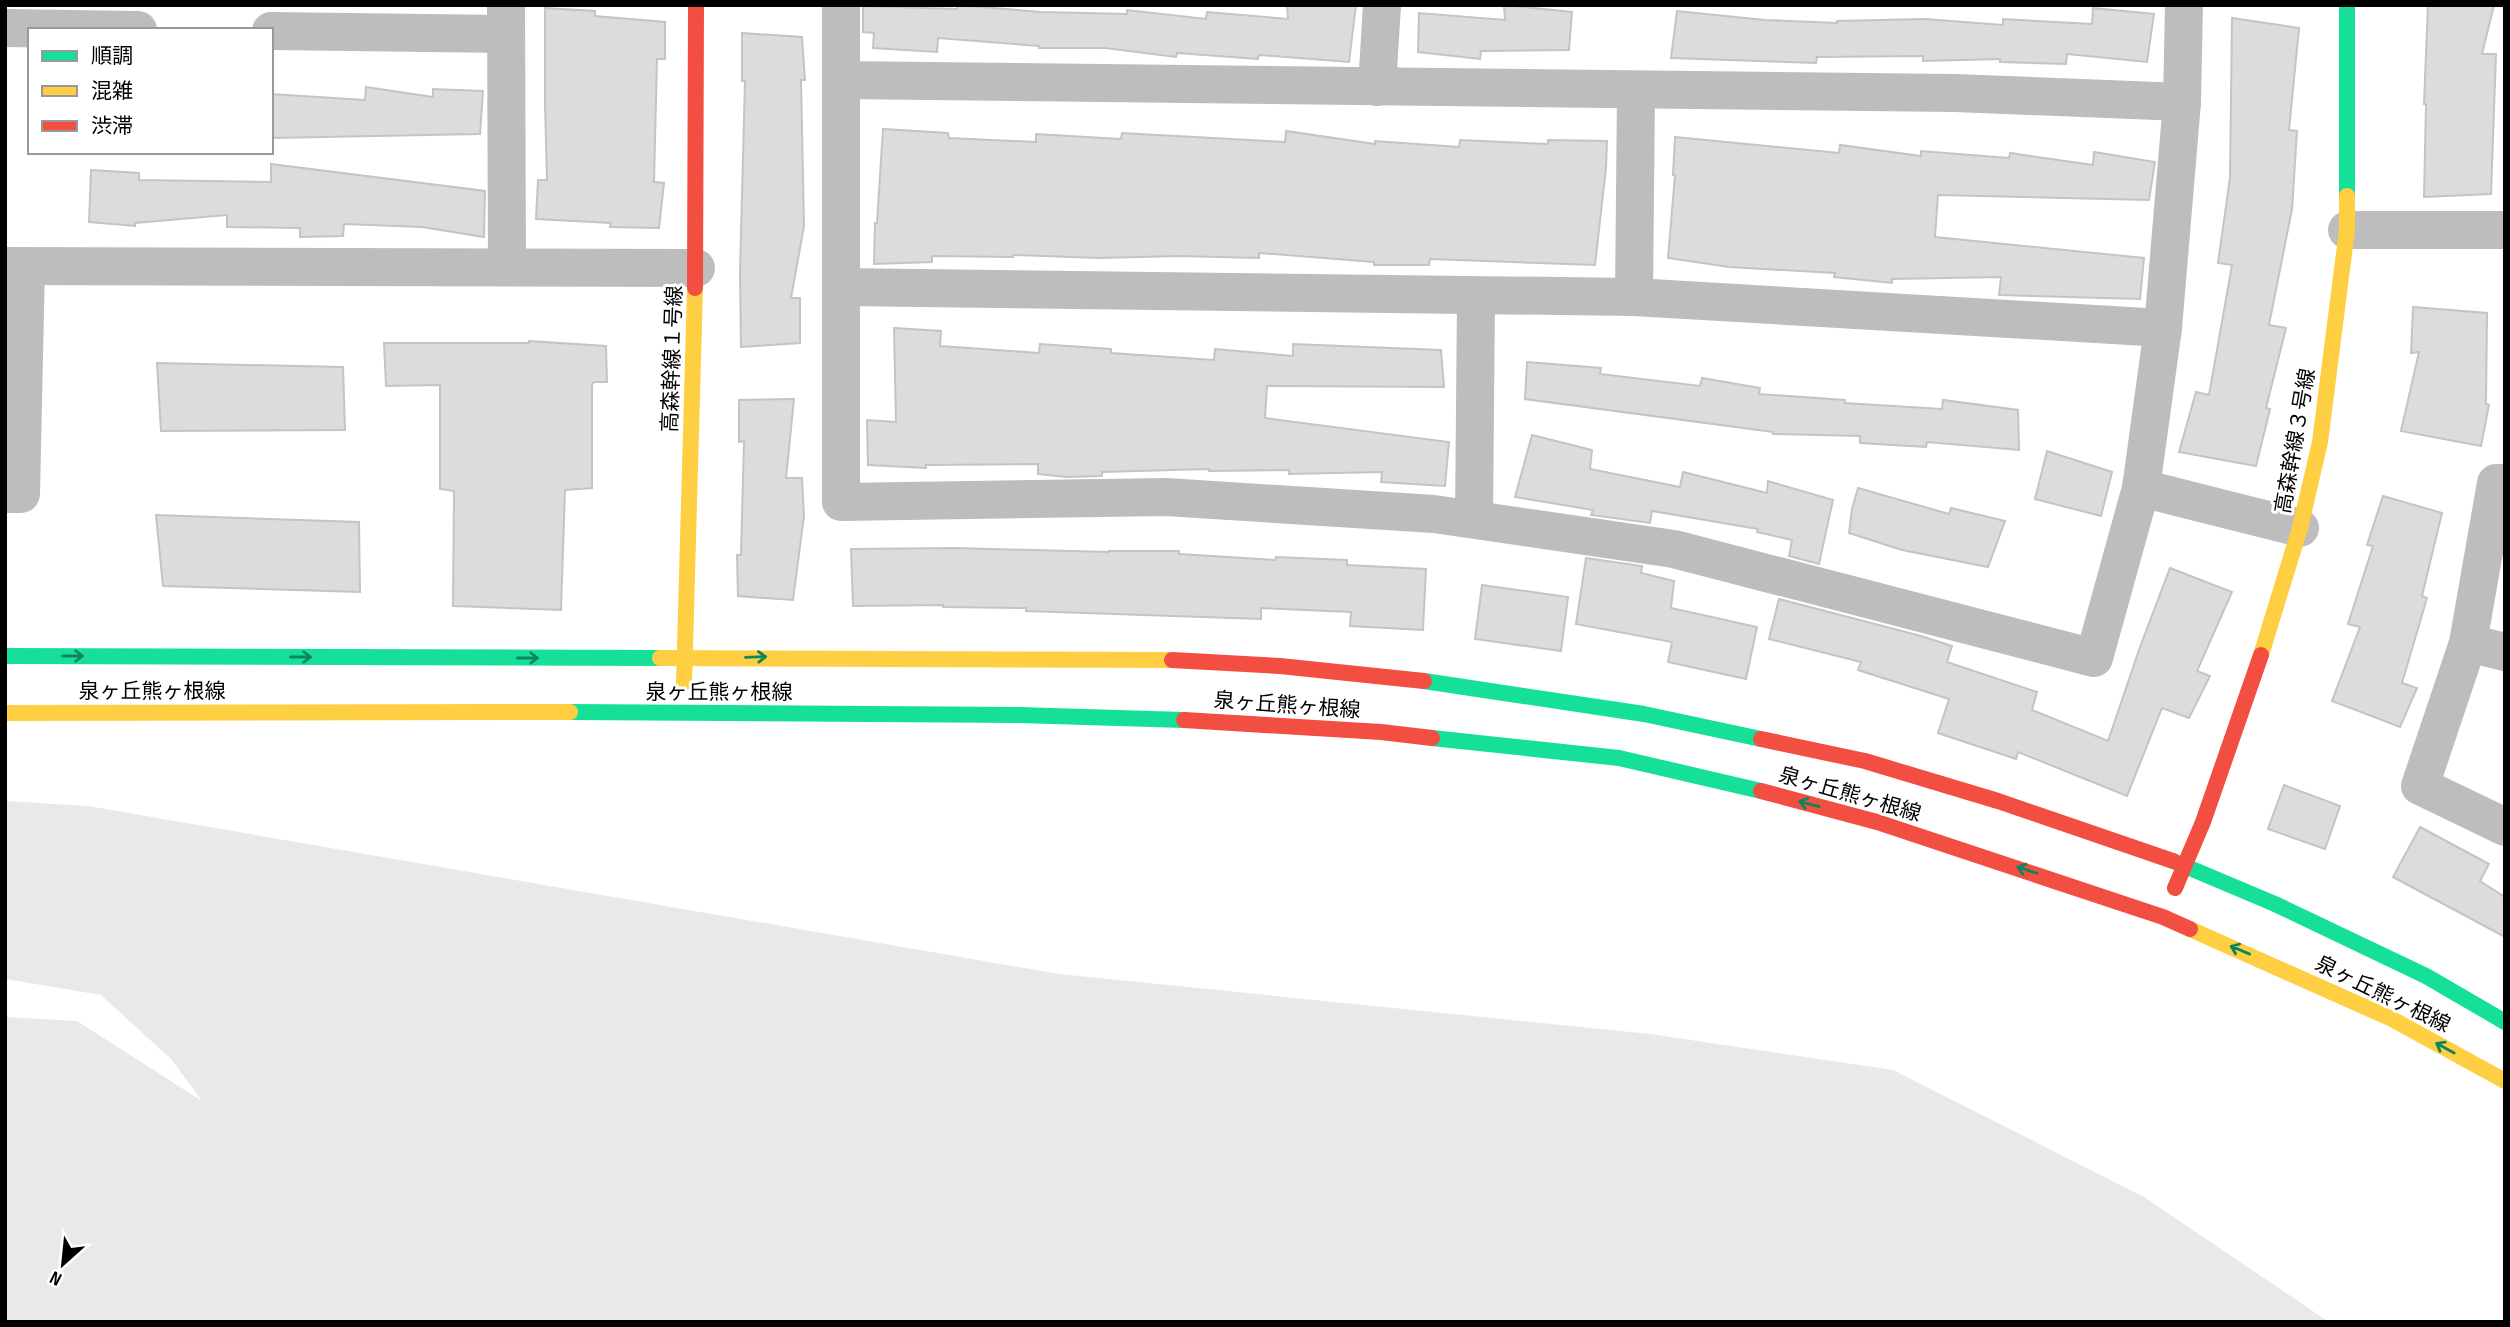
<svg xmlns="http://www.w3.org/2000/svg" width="2510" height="1327" font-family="'Sofia Sans Condensed','Noto Sans JP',sans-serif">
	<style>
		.green { fill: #e9e9e9 }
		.building { fill: #dcdcdc; stroke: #c4c4c4; stroke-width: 2 }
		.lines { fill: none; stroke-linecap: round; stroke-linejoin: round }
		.street { stroke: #bdbdbd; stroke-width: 38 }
		.fast { stroke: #16e098; stroke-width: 16 }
		.slow { stroke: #ffcf43; stroke-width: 16 }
		.jam { stroke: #f24e42; stroke-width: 16 }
		.oneway { stroke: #0d865b }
		.labels { text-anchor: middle; stroke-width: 6; stroke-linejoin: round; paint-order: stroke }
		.street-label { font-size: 21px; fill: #000; stroke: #fff }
	</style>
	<rect width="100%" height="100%" fill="#fff"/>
	<path class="green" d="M 5,801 L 88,806 L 1059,974 L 1650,1034 L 1893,1070 L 2144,1197 L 2329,1322 L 5,1322 L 5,1017 L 77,1021 L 202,1101 L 172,1060 L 101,995 L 5,979 Z"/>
	<g class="building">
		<path d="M 957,5 L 1041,12 L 1127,14 L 1127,10 L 1206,19 L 1207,12 L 1288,19 L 1287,5 L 1356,5 L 1349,62 L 1259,55 L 1258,59 L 1177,53 L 1176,57 L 1105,48 L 1039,48 L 1039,46 L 938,38 L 937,52 L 873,48 L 874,33 L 863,32 L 863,6 L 957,9 Z"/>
		<path d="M 1504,5 L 1572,12 L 1569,50 L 1481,51 L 1480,59 L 1418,52 L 1419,13 L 1505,20 Z"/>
		<path d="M 2428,5 L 2494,5 L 2482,54 L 2496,54 L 2491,194 L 2424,197 L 2426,104 L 2424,104 Z"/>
		<path d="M 545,8 L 595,11 L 595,16 L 665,22 L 665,59 L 657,59 L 654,182 L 664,183 L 659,228 L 610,227 L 611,223 L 536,219 L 538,180 L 547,180 L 545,104 Z"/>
		<path d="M 2093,8 L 2154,14 L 2147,62 L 2067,54 L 2066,64 L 2000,62 L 2000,59 L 1923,61 L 1923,56 L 1817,57 L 1816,63 L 1671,58 L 1677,11 L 1765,20 L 1837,23 L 1837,21 L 1925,19 L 2003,25 L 2003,19 L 2092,24 Z"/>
		<path d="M 2232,18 L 2299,28 L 2289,130 L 2297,131 L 2292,209 L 2269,325 L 2286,328 L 2266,408 L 2270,409 L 2256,466 L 2179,452 L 2196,392 L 2209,395 L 2232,265 L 2218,263 L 2230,178 Z"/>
		<path d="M 742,33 L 802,37 L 805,80 L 801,80 L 804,226 L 791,298 L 800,298 L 800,343 L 741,347 L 740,273 L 745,81 L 742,81 Z"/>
		<path d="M 366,87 L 433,97 L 433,89 L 483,91 L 480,134 L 271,138 L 271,94 L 365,100 Z"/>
		<path d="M 883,129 L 948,133 L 949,138 L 1036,142 L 1036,134 L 1121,139 L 1122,133 L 1285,142 L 1286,131 L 1375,144 L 1375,141 L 1459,147 L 1460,140 L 1548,144 L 1548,140 L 1607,141 L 1606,168 L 1595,265 L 1430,259 L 1429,265 L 1374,265 L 1374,262 L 1259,253 L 1259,258 L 1179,256 L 1099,258 L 1013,255 L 1013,257 L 932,256 L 932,262 L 874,264 L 875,223 L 877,223 Z"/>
		<path d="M 1675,137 L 1839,153 L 1840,145 L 1921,156 L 1921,151 L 2009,158 L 2010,153 L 2093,165 L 2094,152 L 2155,162 L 2149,200 L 1938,195 L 1935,237 L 2144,258 L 2140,299 L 1999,295 L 2001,277 L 1892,279 L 1892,283 L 1834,277 L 1835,273 L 1729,267 L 1668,258 L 1675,175 L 1673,175 Z"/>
		<path d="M 271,164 L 485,191 L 484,237 L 422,227 L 344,224 L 343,236 L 300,237 L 300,228 L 227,227 L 227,215 L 135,223 L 135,226 L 89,222 L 91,170 L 139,173 L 139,180 L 271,182 Z"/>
		<path d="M 2413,307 L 2487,313 L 2486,404 L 2489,405 L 2481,446 L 2401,431 L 2419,352 L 2411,353 Z"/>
		<path d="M 894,328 L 941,331 L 940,346 L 1039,353 L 1040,344 L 1111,349 L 1111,353 L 1214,360 L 1215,349 L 1293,356 L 1293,344 L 1441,350 L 1444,387 L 1267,386 L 1265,418 L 1449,442 L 1445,486 L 1381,482 L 1382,472 L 1289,474 L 1289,470 L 1209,471 L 1209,469 L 1102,472 L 1102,476 L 1067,477 L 1038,474 L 1038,464 L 926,465 L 926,468 L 868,465 L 867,420 L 896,422 Z"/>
		<path d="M 529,341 L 606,346 L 607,382 L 594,382 L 592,385 L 592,488 L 565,490 L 561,610 L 453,606 L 454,491 L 440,489 L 440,385 L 386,386 L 384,343 L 529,343 Z"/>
		<path d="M 1527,362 L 1601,368 L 1600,374 L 1700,386 L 1702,378 L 1760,388 L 1759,394 L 1845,400 L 1845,403 L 1942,409 L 1943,400 L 2018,410 L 2019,450 L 1927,442 L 1926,447 L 1860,443 L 1860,436 L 1773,434 L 1773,432 L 1525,399 Z"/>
		<path d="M 157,363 L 343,367 L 345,430 L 161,431 Z"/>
		<path d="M 794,399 L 786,478 L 802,478 L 804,516 L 793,600 L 738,596 L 737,555 L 741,555 L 744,441 L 739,442 L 739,400 Z"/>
		<path d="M 1532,435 L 1592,450 L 1590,469 L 1680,487 L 1683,472 L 1767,493 L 1768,481 L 1833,500 L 1819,564 L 1789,556 L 1792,540 L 1757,532 L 1758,529 L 1652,511 L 1650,523 L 1591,515 L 1593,510 L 1515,497 Z"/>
		<path d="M 2047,451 L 2112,472 L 2101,516 L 2035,499 Z"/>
		<path d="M 1858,488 L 1949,514 L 1951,508 L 2005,521 L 1988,567 L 1902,550 L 1849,533 L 1852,509 Z"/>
		<path d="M 2383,496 L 2442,513 L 2422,596 L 2427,598 L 2402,683 L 2417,688 L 2400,727 L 2332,701 L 2360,627 L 2348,624 L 2373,546 L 2367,545 Z"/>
		<path d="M 156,515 L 359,522 L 360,592 L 163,586 Z"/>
		<path d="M 955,548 L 1109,552 L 1109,551 L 1179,551 L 1179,554 L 1275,560 L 1276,557 L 1347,560 L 1347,565 L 1426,569 L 1423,630 L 1350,626 L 1351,612 L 1261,608 L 1261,619 L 1026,611 L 1026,608 L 943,607 L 943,605 L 853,606 L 851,549 Z"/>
		<path d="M 1586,558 L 1642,566 L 1641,573 L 1674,581 L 1671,608 L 1757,627 L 1746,679 L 1668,662 L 1672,642 L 1576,624 Z"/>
		<path d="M 2170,568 L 2232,592 L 2197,671 L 2210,676 L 2189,718 L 2162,708 L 2127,796 L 2018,752 L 2016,759 L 1938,733 L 1949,699 L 1858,670 L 1861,662 L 1769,639 L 1779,599 L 1921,636 L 1952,646 L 1947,662 L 2037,692 L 2032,710 L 2108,741 L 2140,647 Z"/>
		<path d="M 1482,585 L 1568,597 L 1561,651 L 1475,639 Z"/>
		<path d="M 2284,785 L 2340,806 L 2325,849 L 2268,829 Z"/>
		<path d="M 2420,827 L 2489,864 L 2480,881 L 2505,897 L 2505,937 L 2393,877 Z"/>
	</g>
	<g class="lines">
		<g class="street">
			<path d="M 506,5 L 507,267"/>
			<path d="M 841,5 L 841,502 L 1166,497 L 1434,514 L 1674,549 L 2094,658 L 2141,488 L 2163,328 L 2182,102 L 2184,5"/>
			<path d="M 5,28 L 138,30"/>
			<path d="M 271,31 L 506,34"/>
			<path d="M 841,80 L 1955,93 L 2182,102"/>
			<path d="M 1377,87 L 1382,5"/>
			<path d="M 2347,230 L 2505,230"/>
			<path d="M 5,266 L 696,268"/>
			<path d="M 841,287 L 1634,297 L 2163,328"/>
			<path d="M 1634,297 L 1636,90"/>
			<path d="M 2505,483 L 2496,483 L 2468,643 L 2420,786 L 2505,827"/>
			<path d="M 2141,488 L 2300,528"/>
			<path d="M 5,494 L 21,494 L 26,266"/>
			<path d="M 1474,519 L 1476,296"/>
			<path d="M 2468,643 L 2505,652"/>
		</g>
		<g class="fast">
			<path d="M 2347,5 L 2347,196"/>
			<path d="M 5,656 L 660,658"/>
			<path d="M 1424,681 L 1644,714 L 1761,739"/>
			<path d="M 570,712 L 1019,715 L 1184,720"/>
			<path d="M 1432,738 L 1619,758 L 1761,791"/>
			<path d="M 2173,861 L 2275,904 L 2426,976 L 2505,1022"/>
		</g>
		<g class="slow">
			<path d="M 2261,655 L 2300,528 L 2320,442 L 2347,230 L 2347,196"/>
			<path d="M 660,658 L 1172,660"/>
			<path d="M 684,683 L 695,288"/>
			<path d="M 5,713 L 570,712"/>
			<path d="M 2190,929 L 2392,1019 L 2505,1081"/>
		</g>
		<g class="jam">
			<path d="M 695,288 L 696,5"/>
			<path d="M 1172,660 L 1280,666 L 1424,681"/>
			<path d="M 1184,720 L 1381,732 L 1432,738"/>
			<path d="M 1761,739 L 1865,761 L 1998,801 L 2173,861"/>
			<path d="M 1761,791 L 1877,822 L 2163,917 L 2190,929"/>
			<path d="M 2175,888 L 2203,822 L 2261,655"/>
		</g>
	</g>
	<defs><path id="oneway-shaft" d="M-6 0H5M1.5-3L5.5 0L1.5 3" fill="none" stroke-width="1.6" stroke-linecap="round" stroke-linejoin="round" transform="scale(1.75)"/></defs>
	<g class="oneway">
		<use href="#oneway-shaft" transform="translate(73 656)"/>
		<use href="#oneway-shaft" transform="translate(301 657)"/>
		<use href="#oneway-shaft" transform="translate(756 657) rotate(-2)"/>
		<use href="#oneway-shaft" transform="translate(528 658)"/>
		<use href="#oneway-shaft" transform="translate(1809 804) rotate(-165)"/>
		<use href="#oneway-shaft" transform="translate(2027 870) rotate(-162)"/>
		<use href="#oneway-shaft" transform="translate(2240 950) rotate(-157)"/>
		<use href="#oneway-shaft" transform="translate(2445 1048) rotate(-151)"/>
	</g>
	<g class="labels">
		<g class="street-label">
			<text transform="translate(672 359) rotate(-88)" y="7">高森幹線１号線</text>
			<text transform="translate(2295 441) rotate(-80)" y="7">高森幹線３号線</text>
			<text x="152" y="698">泉ヶ丘熊ヶ根線</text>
			<text x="719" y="699">泉ヶ丘熊ヶ根線</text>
			<text transform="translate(1287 705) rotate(4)" y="7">泉ヶ丘熊ヶ根線</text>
			<text transform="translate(1850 794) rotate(16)" y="7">泉ヶ丘熊ヶ根線</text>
			<text transform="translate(2383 994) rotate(26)" y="7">泉ヶ丘熊ヶ根線</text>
		</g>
	</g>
	<rect width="2510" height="1327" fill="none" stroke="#000000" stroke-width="14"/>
	<rect x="28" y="28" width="245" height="126" fill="#ffffff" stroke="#999999" stroke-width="2"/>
	<rect x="42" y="51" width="35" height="10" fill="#16e098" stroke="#999999" stroke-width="2"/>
	<text x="91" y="63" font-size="21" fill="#000000">順調</text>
	<rect x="42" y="86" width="35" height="10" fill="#ffcf43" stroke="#999999" stroke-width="2"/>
	<text x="91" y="98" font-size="21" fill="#000000">混雑</text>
	<rect x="42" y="121" width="35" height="10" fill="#f24e42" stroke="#999999" stroke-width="2"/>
	<text x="91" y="133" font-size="21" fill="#000000">渋滞</text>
	<g transform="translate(63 1264) rotate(207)" stroke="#ffffff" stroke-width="5" paint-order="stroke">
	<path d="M0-5L12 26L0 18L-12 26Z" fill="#000000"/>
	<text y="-10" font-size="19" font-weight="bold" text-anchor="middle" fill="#000000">N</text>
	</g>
</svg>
